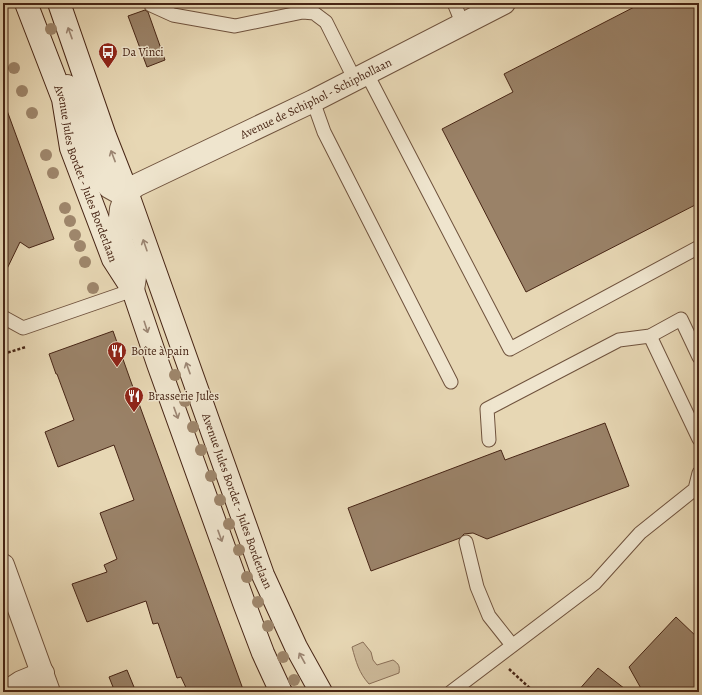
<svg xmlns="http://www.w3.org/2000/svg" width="702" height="695" font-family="Alegreya,serif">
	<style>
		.green { fill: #ccb999; stroke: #8a6f57 }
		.building { fill: #9a8268; stroke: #472515 }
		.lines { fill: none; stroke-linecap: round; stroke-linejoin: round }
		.lane-casing { stroke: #6f523d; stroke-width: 15 }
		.street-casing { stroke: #6f523d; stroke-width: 24 }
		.secondary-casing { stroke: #472515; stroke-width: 24 }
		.path { stroke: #472515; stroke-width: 2.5; stroke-dasharray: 3 2; stroke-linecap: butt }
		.lane { stroke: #efe5ce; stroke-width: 13 }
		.street { stroke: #efe5ce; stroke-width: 22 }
		.secondary { stroke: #efe5ce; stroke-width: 22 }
		.tree { fill: #9e866b }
		.oneway { stroke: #9b8572 }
		.labels { text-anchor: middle; stroke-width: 3; stroke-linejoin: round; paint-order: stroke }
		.poi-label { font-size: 12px; fill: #472515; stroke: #efe5ce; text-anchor: start }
		.street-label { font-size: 12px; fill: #472515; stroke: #efe5ce }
	</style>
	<rect width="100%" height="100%" fill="#e7d7b4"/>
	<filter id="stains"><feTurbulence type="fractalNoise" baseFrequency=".005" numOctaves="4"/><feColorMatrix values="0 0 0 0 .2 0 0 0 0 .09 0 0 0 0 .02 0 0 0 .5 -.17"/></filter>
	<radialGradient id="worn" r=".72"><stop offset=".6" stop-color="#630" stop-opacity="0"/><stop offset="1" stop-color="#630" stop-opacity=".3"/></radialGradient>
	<path class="green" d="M 363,642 L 371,652 L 373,660 L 377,665 L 393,660 C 399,664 400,666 399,673 L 369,684 C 359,673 356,662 352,647 Z"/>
	<g class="building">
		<path d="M 642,3 L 699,3 L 699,203 L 526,292 L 442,129 L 513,92 L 504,74 Z"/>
		<path d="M 145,10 L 148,12 L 165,60 L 147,67 L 128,16 Z"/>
		<path d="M 3,105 L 5,105 L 54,239 L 29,248 L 20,242 L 3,277 Z"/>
		<path d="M 113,331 L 130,379 L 244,692 L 188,692 L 181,677 L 177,678 L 158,623 L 153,624 L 146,601 L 87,622 L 72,584 L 107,572 L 104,565 L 117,559 L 100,513 L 134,500 L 114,445 L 58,467 L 45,432 L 74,420 L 57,374 L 56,374 L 49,354 Z"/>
		<path d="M 605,423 L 629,486 L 487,539 L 473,533 L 464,534 L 460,538 L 371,571 L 348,508 L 501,450 L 505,460 Z"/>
		<path d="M 676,617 L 699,639 L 699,692 L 643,692 L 629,667 Z"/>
		<path d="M 598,668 L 629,692 L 577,692 Z"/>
		<path d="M 127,670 L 136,692 L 115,692 L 109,677 Z"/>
	</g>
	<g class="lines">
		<defs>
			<g id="lane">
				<path d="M 150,3 L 151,5 L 173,15 L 235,26 L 303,12 L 314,13 L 326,22 L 355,80"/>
				<path d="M 454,3 L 463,25"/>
				<path d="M 367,74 L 510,349 L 699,247"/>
				<path d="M 313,101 L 324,132 L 451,382"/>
				<path d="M 3,317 L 23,328 L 133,290"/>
				<path d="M 650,336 L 699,439"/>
				<path d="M 489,440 L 487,409 L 619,340 L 650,336 L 681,319 L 699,357"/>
				<path d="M 466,542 L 477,587 L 489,616 L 512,645"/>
				<path d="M 451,692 L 595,583 L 640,533 L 695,489 L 699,473"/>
			</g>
			<g id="street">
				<path d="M 67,86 L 94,163 L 101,177 L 109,187 L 118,192 L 127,192"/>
				<path id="s1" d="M 127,192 L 137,185 L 313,101 L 504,3"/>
				<path d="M 127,192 L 121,209 L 119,227 L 122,242 L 135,277 L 133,290"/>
				<path d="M 3,565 L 49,692"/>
				<path d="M 6,692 L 21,682 L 43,673"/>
			</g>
			<g id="secondary">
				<path id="s2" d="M 26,3 L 63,99 L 71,148 L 113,259 L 133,290 L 158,364 L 244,603 L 263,653 L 281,692"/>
				<path id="s3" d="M 59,3 L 105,136 L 127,192 L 263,575 L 296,647 L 321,692"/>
			</g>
		</defs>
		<use href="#lane" class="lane-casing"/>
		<use href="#street" class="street-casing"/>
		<use href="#secondary" class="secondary-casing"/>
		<g class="path">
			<path d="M 3,354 L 26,347"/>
			<path d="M 509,669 L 534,692"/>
		</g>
		<use href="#lane" class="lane"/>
		<use href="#street" class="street"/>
		<use href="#secondary" class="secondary"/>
	</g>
	<g class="tree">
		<circle cx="51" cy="29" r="6"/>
		<circle cx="14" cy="68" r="6"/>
		<circle cx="22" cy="91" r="6"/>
		<circle cx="32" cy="113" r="6"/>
		<circle cx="46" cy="155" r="6"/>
		<circle cx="53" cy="173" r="6"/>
		<circle cx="65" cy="208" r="6"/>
		<circle cx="70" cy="221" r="6"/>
		<circle cx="75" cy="235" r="6"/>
		<circle cx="80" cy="246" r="6"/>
		<circle cx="85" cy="262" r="6"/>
		<circle cx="93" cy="288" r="6"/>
		<circle cx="175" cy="375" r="6"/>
		<circle cx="185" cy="401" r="6"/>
		<circle cx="193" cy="427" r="6"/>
		<circle cx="201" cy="450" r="6"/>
		<circle cx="211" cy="476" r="6"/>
		<circle cx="220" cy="500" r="6"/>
		<circle cx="229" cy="524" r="6"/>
		<circle cx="239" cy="550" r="6"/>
		<circle cx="247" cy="577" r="6"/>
		<circle cx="258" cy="602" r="6"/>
		<circle cx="268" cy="626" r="6"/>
		<circle cx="283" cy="657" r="6"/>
		<circle cx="294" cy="680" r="6"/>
	</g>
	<defs><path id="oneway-shaft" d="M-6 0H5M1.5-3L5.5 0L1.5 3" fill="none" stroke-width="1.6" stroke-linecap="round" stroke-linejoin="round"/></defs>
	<g class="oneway">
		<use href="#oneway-shaft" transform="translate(70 33) rotate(-110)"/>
		<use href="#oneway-shaft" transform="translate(113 156) rotate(-111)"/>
		<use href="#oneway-shaft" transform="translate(145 245) rotate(-109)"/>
		<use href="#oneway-shaft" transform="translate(146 327) rotate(72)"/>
		<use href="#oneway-shaft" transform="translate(188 368) rotate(-110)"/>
		<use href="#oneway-shaft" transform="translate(176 413) rotate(70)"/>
		<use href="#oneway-shaft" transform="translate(220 536) rotate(70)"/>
		<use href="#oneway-shaft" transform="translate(302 658) rotate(-119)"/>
	</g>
	<defs>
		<symbol id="bus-pin" viewBox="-11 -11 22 30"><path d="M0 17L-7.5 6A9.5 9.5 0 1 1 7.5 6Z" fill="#8f2418" stroke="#efe5ce"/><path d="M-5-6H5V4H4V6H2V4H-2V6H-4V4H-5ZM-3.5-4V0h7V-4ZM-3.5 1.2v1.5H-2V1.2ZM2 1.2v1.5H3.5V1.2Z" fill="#fff"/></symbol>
		<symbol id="restaurant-pin" viewBox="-11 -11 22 30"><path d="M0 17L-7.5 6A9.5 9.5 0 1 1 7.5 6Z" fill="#8f2418" stroke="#efe5ce"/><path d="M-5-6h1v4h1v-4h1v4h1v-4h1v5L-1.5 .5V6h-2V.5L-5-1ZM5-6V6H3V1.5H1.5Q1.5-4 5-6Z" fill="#fff"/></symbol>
	</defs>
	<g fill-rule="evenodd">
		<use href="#bus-pin" x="97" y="41" width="22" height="30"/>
		<use href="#restaurant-pin" x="106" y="340" width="22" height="30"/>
		<use href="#restaurant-pin" x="123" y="385" width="22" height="30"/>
	</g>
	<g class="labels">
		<g class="poi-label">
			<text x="122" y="56">Da Vinci</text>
			<text x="131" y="355">Boîte à pain</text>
			<text x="148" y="400">Brasserie Jules</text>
		</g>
		<g class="street-label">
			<text dy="4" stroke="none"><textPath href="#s1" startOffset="211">Avenue de Schiphol - Schiphollaan</textPath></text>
			<text dy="4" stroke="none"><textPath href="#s2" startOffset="181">Avenue Jules Bordet - Jules Bordetlaan</textPath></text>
			<text dy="4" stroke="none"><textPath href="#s3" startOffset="529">Avenue Jules Bordet - Jules Bordetlaan</textPath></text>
		</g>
	</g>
	<rect width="702" height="695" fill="none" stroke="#e7d7b4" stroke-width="16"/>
	<rect x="4" y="4" width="694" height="687" fill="none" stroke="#472515" stroke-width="2"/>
	<rect x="8" y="8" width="686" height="679" fill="none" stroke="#472515"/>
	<rect width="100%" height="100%" filter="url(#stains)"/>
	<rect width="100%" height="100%" fill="url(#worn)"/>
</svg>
